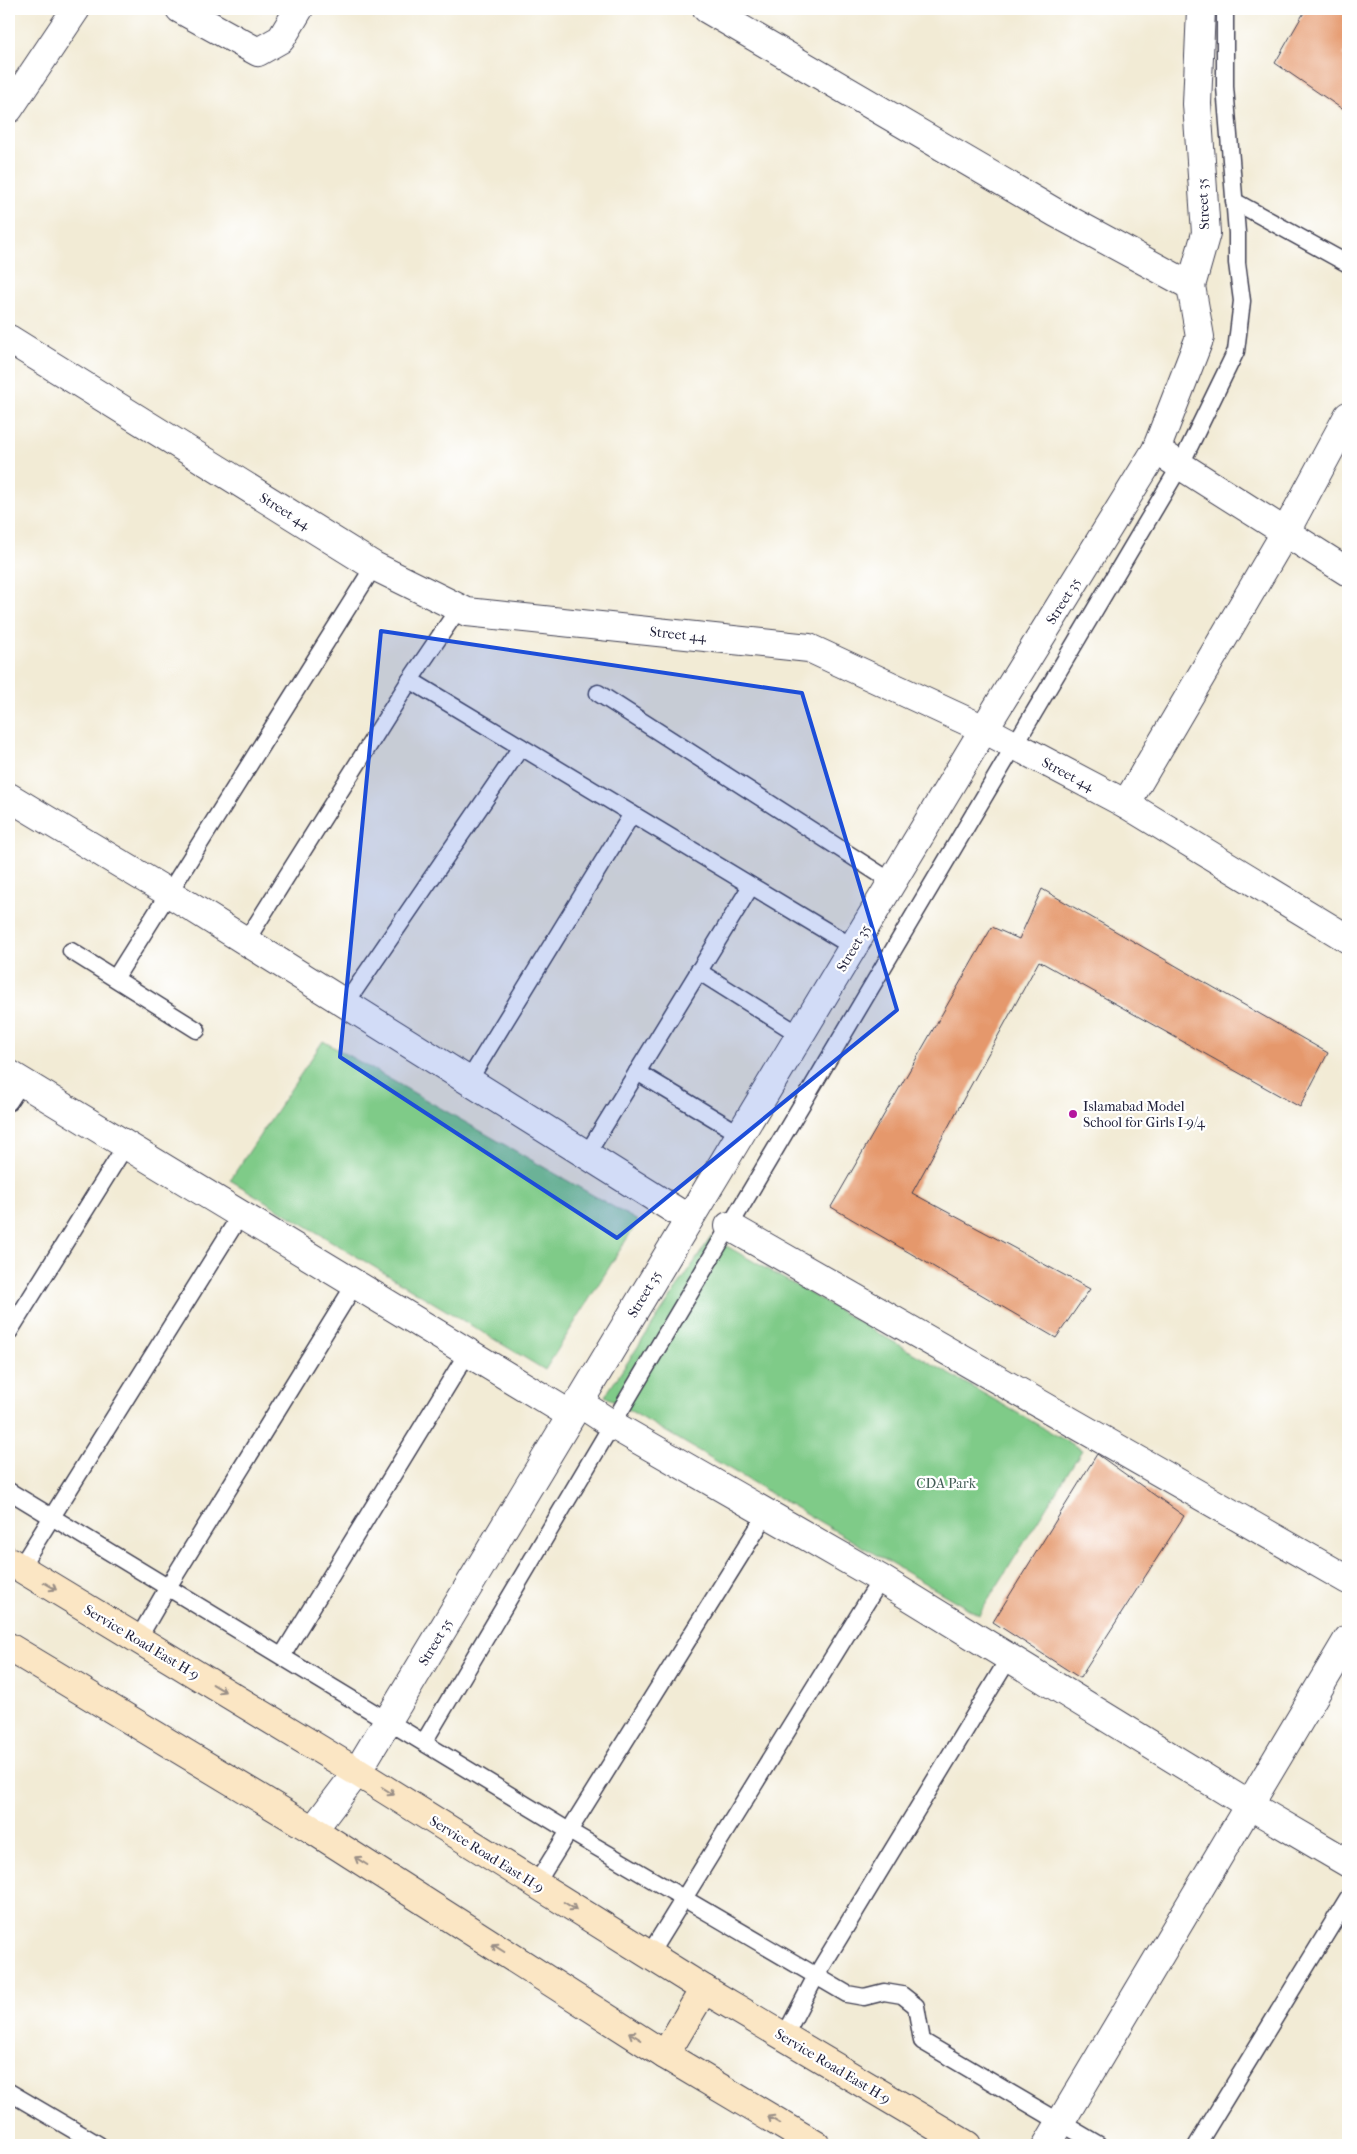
<svg xmlns="http://www.w3.org/2000/svg" width="1357" height="2154" font-family="'IM FELL French Canon',serif">
	<style>
		.green { fill: #7fcb88; stroke: #507662 }
		.building { fill: #e5986c }
		.lines { fill: none; stroke-linecap: round; stroke-linejoin: round }
		.lane-casing { stroke: #414052; stroke-width: 19 }
		.street-casing { stroke: #414052; stroke-width: 30 }
		.secondary-casing { stroke: #414052; stroke-width: 30 }
		.lane { stroke: #fff; stroke-width: 16 }
		.street { stroke: #fff; stroke-width: 28 }
		.secondary { stroke: #fbe6c4; stroke-width: 28 }
		.oneway { stroke: #998e86 }
		.marked { fill: #1d4ed8; fill-opacity: 0.2; stroke: #1d4ed8; stroke-width: 4; stroke-linejoin: round }
		.poi-dot { fill: #b5179e; stroke: #fff; stroke-width: 2 }
		.labels { text-anchor: middle; stroke-width: 4.5; stroke-linejoin: round; paint-order: stroke }
		.street-label { font-size: 14px; fill: #22223b; stroke: #fff }
		.poi-label { font-size: 14px; fill: #22223b; stroke: #fff; text-anchor: start }
		.park-label { font-size: 14px; fill: #435d56; stroke: #fff }
	</style>
	<rect width="100%" height="100%" fill="#fff"/>
	<filter id="ink" filterUnits="userSpaceOnUse"><feTurbulence type="fractalNoise" baseFrequency=".02" numOctaves="2"/><feDisplacementMap in="SourceGraphic" scale="10" xChannelSelector="R" yChannelSelector="G"/><feConvolveMatrix kernelMatrix="1 2 1 2 8 2 1 2 1" color-interpolation-filters="sRGB"/></filter>
	<filter id="wash" filterUnits="userSpaceOnUse"><feTurbulence type="fractalNoise" baseFrequency=".0096" numOctaves="4" result="noise"/><feDisplacementMap in="SourceGraphic" scale="20" xChannelSelector="R" yChannelSelector="G"/><feGaussianBlur stdDeviation="1.12" result="paint"/><feColorMatrix in="noise" values="0 0 0 0 0 0 0 0 0 0 0 0 0 0 0 0 0 1.4 0 .05"/><feComposite in="paint" operator="in"/></filter>
	<g filter="url(#wash)">
		<rect width="100%" height="100%" fill="#f2ebd5"/>
		<g class="green">
			<path d="M 323,1041 L 638,1221 L 545,1370 L 230,1180 Z"/>
			<path d="M 711,1237 L 1082,1450 L 979,1615 L 605,1396 Z"/>
		</g>
		<g id="blocks">
			<g class="building">
				<path d="M 1306,9 L 1348,9 L 1348,46 L 1343,55 L 1348,57 L 1348,113 L 1275,63 Z"/>
				<path d="M 1042,889 L 1328,1053 L 1300,1107 L 1039,961 L 912,1193 L 1090,1289 L 1056,1338 L 831,1207 L 992,927 L 1019,939 Z"/>
				<path d="M 1097,1454 L 1184,1516 L 1080,1678 L 993,1622 Z"/>
			</g>
		</g>
	</g>
	<g filter="url(#ink)">
		<use href="#blocks" fill-opacity="0" stroke="#414052" stroke-width="1"/>
		<g class="lines">
			<defs>
				<g id="lane">
					<path d="M 1234,201 L 1348,264"/>
					<path d="M 410,680 L 853,947"/>
					<path d="M 598,693 L 892,882"/>
					<path d="M 246,941 L 410,680 L 459,608"/>
					<path d="M 71,951 L 197,1030"/>
					<path d="M 698,971 L 800,1035"/>
					<path d="M 116,977 L 374,566"/>
					<path d="M 346,1003 L 521,747"/>
					<path d="M 637,1072 L 740,1134"/>
					<path d="M 469,1080 L 632,814"/>
					<path d="M 9,1102 L 22,1082"/>
					<path d="M 587,1154 L 751,886"/>
					<path d="M 9,1332 L 126,1145"/>
					<path d="M 9,1491 L 569,1831 L 847,1994 L 864,1997 L 884,1992 L 902,1995 L 916,2006 L 922,2041 L 1099,2145"/>
					<path d="M 20,1568 L 241,1214"/>
					<path d="M 138,1639 L 168,1587 L 355,1284"/>
					<path d="M 282,1656 L 468,1352"/>
					<path d="M 424,1742 L 1180,466 L 1236,351 L 1242,301 L 1237,263 L 1237,233 L 1225,87 L 1225,9"/>
					<path d="M 536,1884 L 767,1513"/>
					<path d="M 649,1955 L 881,1579"/>
					<path d="M 784,2037 L 816,1976 L 1009,1658"/>
					<path d="M 9,2092 L 99,2145"/>
					<path d="M 1197,2145 L 1348,1898"/>
				</g>
				<g id="street">
					<path d="M 180,9 L 258,52 L 281,39 L 299,9"/>
					<path d="M 707,9 L 1056,213 L 1191,286"/>
					<path d="M 9,109 L 76,9"/>
					<path d="M 9,339 L 374,566 L 467,612 L 809,648 L 984,729 L 1126,804 L 1348,939"/>
					<path d="M 1156,450 L 1348,572"/>
					<path d="M 9,797 L 169,893 L 689,1219"/>
					<path d="M 1126,804 L 1285,533 L 1348,416"/>
					<path d="M 9,1074 L 571,1415"/>
					<path d="M 729,1226 L 1348,1580"/>
					<path d="M 578,1402 L 613,1425 L 881,1579 L 1249,1805 L 1348,1863"/>
					<path d="M 313,1830 L 357,1772 L 984,729 L 1156,450 L 1200,337 L 1191,286 L 1206,233 L 1197,104 L 1201,9"/>
					<path d="M 1047,2145 L 1348,1639"/>
				</g>
				<g id="secondary">
					<path d="M 9,1561 L 357,1772 L 704,1989 L 967,2145"/>
					<path d="M 9,1647 L 313,1830 L 665,2055 L 816,2145"/>
					<path d="M 665,2055 L 704,1989"/>
				</g>
			</defs>
			<use href="#lane" class="lane-casing"/>
			<use href="#street" class="street-casing"/>
			<use href="#secondary" class="secondary-casing"/>
			<use href="#lane" class="lane"/>
			<use href="#street" class="street"/>
			<use href="#secondary" class="secondary"/>
		</g>
		<defs><path id="oneway-shaft" d="M-6 0H5M1.5-3L5.5 0L1.5 3" fill="none" stroke-width="1.6" stroke-linecap="round" stroke-linejoin="round" transform="scale(1.25)"/></defs>
		<g class="oneway">
			<use href="#oneway-shaft" transform="translate(50 1586) rotate(31)"/>
			<use href="#oneway-shaft" transform="translate(219 1688) rotate(31)"/>
			<use href="#oneway-shaft" transform="translate(388 1791) rotate(32)"/>
			<use href="#oneway-shaft" transform="translate(361 1861) rotate(-148)"/>
			<use href="#oneway-shaft" transform="translate(570 1906) rotate(32)"/>
			<use href="#oneway-shaft" transform="translate(498 1948) rotate(-148)"/>
			<use href="#oneway-shaft" transform="translate(635 2036) rotate(-148)"/>
			<use href="#oneway-shaft" transform="translate(774 2120) rotate(-149)"/>
		</g>
	</g>
	<path class="marked" d="M 381,631 L 802,693 L 897,1010 L 617,1238 L 340,1057 Z"/>
	<circle class="poi-dot" cx="1073" cy="1114" r="5"/>
	<g class="labels">
		<g class="street-label">
			<text transform="translate(1203 204) rotate(-93)" y="5">Street 35</text>
			<text transform="translate(285 511) rotate(32)" y="5">Street 44</text>
			<text transform="translate(1063 601) rotate(-58)" y="5">Street 35</text>
			<text transform="translate(678 634) rotate(6)" y="5">Street 44</text>
			<text transform="translate(1068 774) rotate(28)" y="5">Street 44</text>
			<text transform="translate(853 948) rotate(-59)" y="5">Street 35</text>
			<text transform="translate(644 1294) rotate(-59)" y="5">Street 35</text>
			<text transform="translate(142 1642) rotate(31)" y="5">Service Road East H-9</text>
			<text transform="translate(435 1642) rotate(-59)" y="5">Street 35</text>
			<text transform="translate(487 1854) rotate(32)" y="5">Service Road East H-9</text>
			<text transform="translate(833 2066) rotate(31)" y="5">Service Road East H-9</text>
		</g>
		<g class="poi-label">
			<text x="1083" y="1111">Islamabad Model<tspan x="1083" dy="16">School for Girls I-9/4</tspan></text>
		</g>
		<g class="park-label">
			<text x="946" y="1488">CDA Park</text>
		</g>
	</g>
	<rect width="1357" height="2154" fill="none" stroke="#fff" stroke-width="30"/>
</svg>
